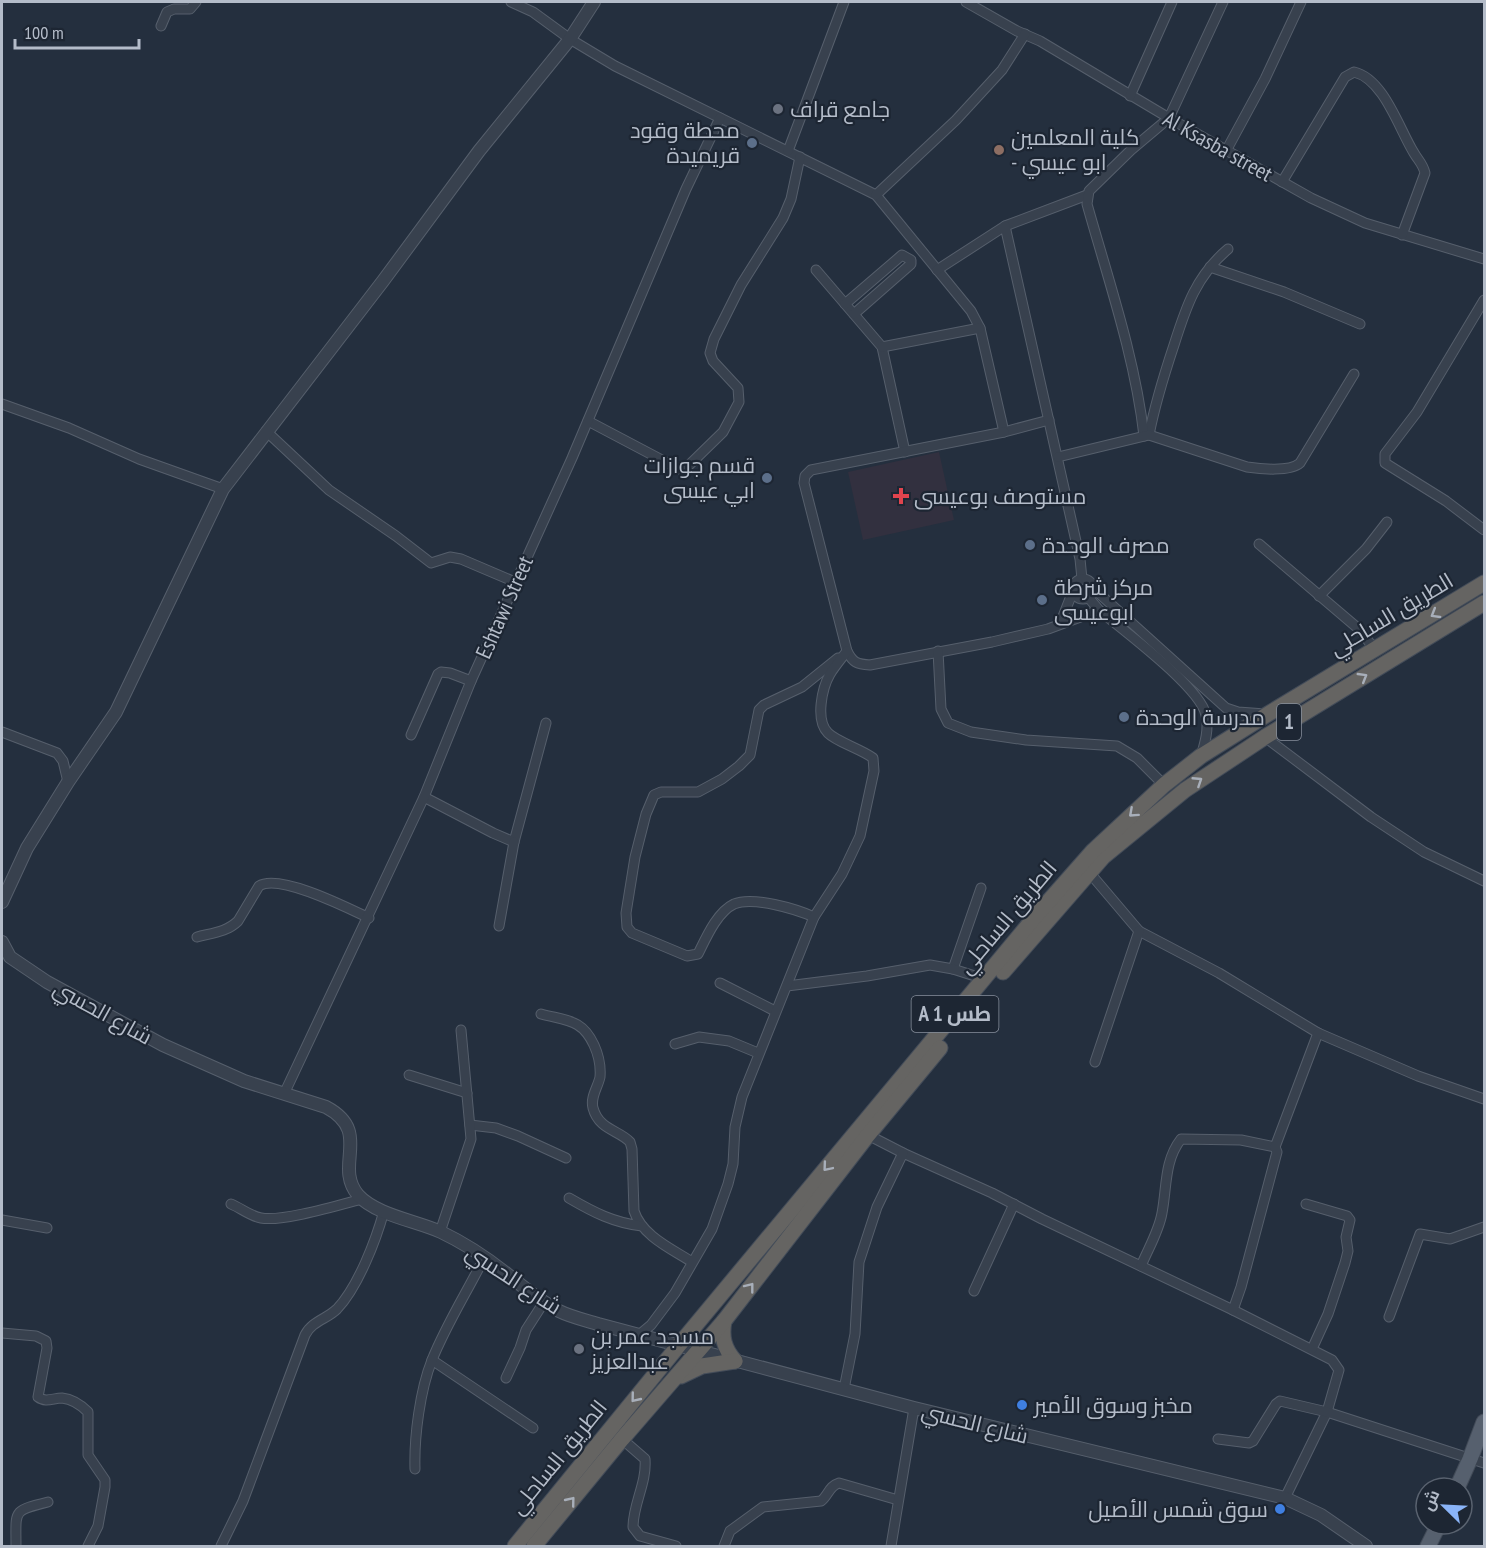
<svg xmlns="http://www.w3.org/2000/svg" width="1486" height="1548" font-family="'PT Sans Narrow',Cairo,sans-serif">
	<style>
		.medical { fill: #32303f }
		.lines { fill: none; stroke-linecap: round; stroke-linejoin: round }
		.minor-casing { stroke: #565f6c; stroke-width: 11 }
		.tertiary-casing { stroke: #565f6c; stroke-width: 14 }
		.primary-casing { stroke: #414a57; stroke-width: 17 }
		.trunk-casing { stroke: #434c59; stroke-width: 17 }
		.minor { stroke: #38414e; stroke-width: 9 }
		.tertiary { stroke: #38414e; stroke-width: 12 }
		.primary { stroke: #56606e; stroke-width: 15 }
		.trunk { stroke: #656462; stroke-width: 15 }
		.oneway { stroke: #a8afba }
		.worship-dot { fill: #6b7280; stroke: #1d2633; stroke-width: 2 }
		.service-dot { fill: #5c6f8a; stroke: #1d2633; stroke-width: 2 }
		.education-dot { fill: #8d6e63; stroke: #1d2633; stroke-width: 2 }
		.health-dot { fill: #e0444e; stroke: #1d2633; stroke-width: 2 }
		.shop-dot { fill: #3f7fe0; stroke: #1d2633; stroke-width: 2 }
		.labels { text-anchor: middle; stroke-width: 4.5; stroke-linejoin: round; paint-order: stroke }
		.shield { fill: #1d2633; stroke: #878f9c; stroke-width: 1.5 }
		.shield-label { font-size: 21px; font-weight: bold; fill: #b4bcc9 }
		.poi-label { font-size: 22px; fill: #b4bcc9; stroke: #1d2633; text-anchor: start }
		.street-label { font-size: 22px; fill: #b4bcc9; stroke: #1d2633 }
	</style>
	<rect width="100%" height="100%" fill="#242f3e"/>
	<path class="medical" d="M 939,452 L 954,520 L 863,540 L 848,472 Z"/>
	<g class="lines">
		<defs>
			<g id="minor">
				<path d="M 511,2 L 533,12 L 570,39 L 615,66 L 876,195 L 971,311 L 980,328 L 1004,432 L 1049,420"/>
				<path d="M 966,2 L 1017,31 L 1040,41 L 1169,118 L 1311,198 L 1365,223 L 1484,259"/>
				<path d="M 161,26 L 167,12 L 174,9 L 190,9 L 196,2"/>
				<path d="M 1130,96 L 1172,2"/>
				<path d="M 788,151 L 844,2"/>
				<path d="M 1226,151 L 1265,79 L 1301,2"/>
				<path d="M 1282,182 L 1345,77 L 1354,72 C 1384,79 1399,129 1414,153 C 1418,160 1423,164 1425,173 L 1402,235"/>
				<path d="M 876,195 L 956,120 L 1002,70 L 1025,34"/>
				<path d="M 1005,226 L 1087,195"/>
				<path d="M 1210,267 L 1284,292 L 1360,324"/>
				<path d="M 816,270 L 882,347 L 905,452"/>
				<path d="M 937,270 L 1005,226 L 1080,559 L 1082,579"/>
				<path d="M 1484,300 L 1417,412 L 1385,454 L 1385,463 L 1446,501 L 1484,530"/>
				<path d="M 845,304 L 902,255 L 911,260 L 911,264 L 854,314"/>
				<path d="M 882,347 L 980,328"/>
				<path d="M 2,404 L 69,428 L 139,459 L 223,489"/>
				<path d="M 588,421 L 679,469 L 684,470 L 723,432 L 739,402 L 738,388 L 713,361 L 710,353 L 714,339 L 741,285 L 783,218 L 791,199 L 800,157"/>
				<path d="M 266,431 L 329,490 L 396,536 L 431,563 L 450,557 L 461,559 L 515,582"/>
				<path d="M 1004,432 L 811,470 L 805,476 L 804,483 L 847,651 C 853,663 857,664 870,665 L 992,642 L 1048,629 L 1099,610"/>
				<path d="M 1149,435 C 1155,404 1164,375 1174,345 C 1186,307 1196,276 1228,249"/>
				<path d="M 1144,436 C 1135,357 1108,279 1087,204 L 1089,191 L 1131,150 L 1169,118 L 1223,2"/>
				<path d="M 1058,457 L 1149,435 L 1247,467 C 1260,469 1290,472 1300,463 L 1354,374"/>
				<path d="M 1259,544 L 1360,630 L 1375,650"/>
				<circle cx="1083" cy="589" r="10"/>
				<path d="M 1093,588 L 1226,708 L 1238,712 L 1265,714"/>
				<path d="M 1319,596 L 1366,549 L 1387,522"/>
				<path d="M 1088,597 L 1099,610 C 1123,630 1200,687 1206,715 C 1209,729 1205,743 1201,756"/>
				<path d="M 1060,624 L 1073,591"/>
				<path d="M 938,651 L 941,709 L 948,723 L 971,732 L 1026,740 L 1117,746 L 1137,758 L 1164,785"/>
				<path d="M 2,732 L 57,753 L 63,761 L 68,782"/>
				<path d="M 411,735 L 438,674 L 441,672 L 450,673 L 471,681"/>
				<path d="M 1265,737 L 1371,817 L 1424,852 L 1484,881"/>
				<path d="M 424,797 L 493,833 L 514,842 L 546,723"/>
				<path d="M 1089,872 L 1139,931 L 1219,973 L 1318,1033 L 1418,1076 L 1484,1099"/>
				<path d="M 814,917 C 796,909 753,896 734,904 C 717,912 706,938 698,954 L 687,956 L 632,933 L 627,927 L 626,913 L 635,857 L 646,814 L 654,795 L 661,792 L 698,792 L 722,779 L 739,766 L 750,755 L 759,710 L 764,705 L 802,687 L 838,658"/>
				<path d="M 499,926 L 514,842"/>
				<path d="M 197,937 C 212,933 227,932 238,921 L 259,886 C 279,873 348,908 369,918"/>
				<path d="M 953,969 L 981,888"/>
				<path d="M 720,983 L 775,1011"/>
				<path d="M 787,986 L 867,976 L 930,965 L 953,969 L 984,979"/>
				<path d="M 541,1014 C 567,1021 582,1019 594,1045 C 599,1056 601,1065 600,1077 C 598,1087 590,1097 593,1108 C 599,1130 619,1130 630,1142 L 632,1149 L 634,1211 C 642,1236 672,1249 692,1262"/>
				<path d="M 675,1044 L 699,1037 L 729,1041 L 758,1053"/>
				<path d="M 1095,1062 L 1139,931"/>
				<path d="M 409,1075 L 467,1093"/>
				<path d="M 284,1094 L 424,797 L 471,681 L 572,458 L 686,189 L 720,118"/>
				<path d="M 470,1125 L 496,1128 L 518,1136 L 566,1158"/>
				<path d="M 868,1135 L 903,1153 L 992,1193 L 1042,1219 L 1233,1310 L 1332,1360 L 1339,1370 L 1327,1412 L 1285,1498"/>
				<path d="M 569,1198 C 593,1212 614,1223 642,1226"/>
				<path d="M 231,1204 C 241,1208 250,1216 261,1218 C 282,1222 339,1205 362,1199"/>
				<path d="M 1306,1204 L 1347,1216 L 1350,1220 L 1346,1237 L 1348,1251 L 1345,1263 L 1328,1314 L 1312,1349"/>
				<path d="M 2,1220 L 47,1228"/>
				<path d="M 440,1232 L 471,1139 L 461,1030"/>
				<path d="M 1141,1266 C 1148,1249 1159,1231 1162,1213 C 1167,1187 1164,1161 1181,1139 L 1241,1140 L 1275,1147"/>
				<path d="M 974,1291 L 1014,1204"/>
				<path d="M 1233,1310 L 1241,1287 L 1277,1152 L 1275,1147 L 1318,1033"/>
				<path d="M 1389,1317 L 1420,1234 L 1450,1239 L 1484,1227"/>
				<path d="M 2,1333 L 36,1336 L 46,1341 L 47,1348 L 38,1397 C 46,1403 53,1398 62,1398 C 72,1399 81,1405 88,1412 L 88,1455 L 105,1480 L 105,1487 L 98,1526 L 88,1546"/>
				<path d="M 639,1335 L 651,1325 L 675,1293 L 712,1229 L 728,1184 L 733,1164 L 735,1127 L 742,1097 L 814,917 L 842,874 L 860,836 L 874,771 L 873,758 C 861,749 837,742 828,733 C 815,720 822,688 830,674 C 835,666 841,659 847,651"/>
				<path d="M 432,1360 L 533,1428"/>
				<path d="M 506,1378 L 520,1348 L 526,1330 L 544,1302"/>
				<path d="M 844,1389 L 855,1334 L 859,1262 L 877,1207 L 903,1153"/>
				<path d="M 622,1439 L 645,1459 C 647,1483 633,1504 633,1527 L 640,1536 L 676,1546"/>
				<path d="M 1218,1439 L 1249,1443 L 1253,1441 L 1276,1404 L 1280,1401 L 1327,1412 L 1484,1463"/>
				<path d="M 415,1469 C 414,1437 420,1390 432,1360 C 446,1325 467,1292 484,1258"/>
				<path d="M 16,1546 C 16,1510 12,1511 48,1502"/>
				<path d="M 221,1546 L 243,1501 L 305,1335 C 312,1321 327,1319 337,1309 C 358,1287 376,1240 384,1211"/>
				<path d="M 724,1546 L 730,1531 L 763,1507 L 821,1501 C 828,1496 829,1486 839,1483 L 898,1500"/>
				<path d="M 891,1546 L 914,1408"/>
			</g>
			<g id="tertiary">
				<path d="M 2,902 L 27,848 L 68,782 L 116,712 L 223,489 L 383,281 L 479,151 L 570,39 L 594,2"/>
				<path d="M 2,942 L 10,957 L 47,982 L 163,1045 L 244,1081 L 326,1107 C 373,1132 333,1165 358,1195 C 376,1215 417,1221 441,1232 C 464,1243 487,1258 507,1274 C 523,1287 540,1301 559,1311 C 571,1317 585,1320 598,1324 L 914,1408 L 1285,1498 L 1321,1515 L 1366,1546"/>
			</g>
			<g id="primary">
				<path d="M 1457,1488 L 1470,1459 L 1484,1422"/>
				<path d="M 1428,1546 L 1439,1524"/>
			</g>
			<g id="trunk">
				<path d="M 1003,972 L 1103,857 L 1185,790 L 1265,737 L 1484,603"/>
				<path d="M 724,1321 C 721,1337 724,1349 735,1361"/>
				<path d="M 681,1376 L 702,1366 L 735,1361"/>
				<path d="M 515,1546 L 679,1345 L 1040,911 L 1093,851 L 1164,785 L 1201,756 L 1268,714 L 1484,583"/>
				<path d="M 534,1546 L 622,1439 L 724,1321 L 868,1135 L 940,1048"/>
			</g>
		</defs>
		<use href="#minor" class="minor-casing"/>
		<use href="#tertiary" class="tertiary-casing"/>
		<use href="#primary" class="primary-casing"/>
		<use href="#trunk" class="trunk-casing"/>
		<use href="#minor" class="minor"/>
		<use href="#tertiary" class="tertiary"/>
		<use href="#primary" class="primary"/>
		<use href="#trunk" class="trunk"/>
	</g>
	<defs><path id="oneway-chevron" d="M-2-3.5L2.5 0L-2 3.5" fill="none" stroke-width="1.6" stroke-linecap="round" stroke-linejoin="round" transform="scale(1.5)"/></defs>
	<g class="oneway">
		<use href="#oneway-chevron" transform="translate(1435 614) rotate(149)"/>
		<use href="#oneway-chevron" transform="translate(1363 677) rotate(-31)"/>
		<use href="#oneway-chevron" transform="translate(1198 781) rotate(-33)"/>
		<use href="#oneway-chevron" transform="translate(1133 813) rotate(138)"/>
		<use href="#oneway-chevron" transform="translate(827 1167) rotate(130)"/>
		<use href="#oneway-chevron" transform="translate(750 1287) rotate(-52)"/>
		<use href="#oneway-chevron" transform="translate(635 1398) rotate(129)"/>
		<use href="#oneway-chevron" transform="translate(571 1501) rotate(-51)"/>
	</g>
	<g class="worship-dot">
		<circle cx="778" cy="109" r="6"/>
		<circle cx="579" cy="1349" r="6"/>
	</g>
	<g class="service-dot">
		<circle cx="752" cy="143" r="6"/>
		<circle cx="767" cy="478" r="6"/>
		<circle cx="1030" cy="545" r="6"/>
		<circle cx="1042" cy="600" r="6"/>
		<circle cx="1124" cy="717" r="6"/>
	</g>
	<circle class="education-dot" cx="999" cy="150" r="6"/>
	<path class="health-dot" d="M898 487h6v6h6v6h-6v6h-6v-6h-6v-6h6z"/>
	<g class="shop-dot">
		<circle cx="1022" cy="1405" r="6"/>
		<circle cx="1280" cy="1509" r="6"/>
	</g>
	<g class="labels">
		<g class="shield">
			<rect x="1277" y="704" width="24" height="36" rx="4.5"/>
			<rect x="911.5" y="996" width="87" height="36" rx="4.5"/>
		</g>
		<g class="shield-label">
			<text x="1289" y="729">1</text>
			<text x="955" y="1021">A 1 طس</text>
		</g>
		<g class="poi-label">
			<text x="790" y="117">جامع قراف</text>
			<text x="740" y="138" text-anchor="end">محطة وقود<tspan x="740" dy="25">قريميدة</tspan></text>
			<text x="1011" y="145">كلية المعلمين<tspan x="1011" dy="25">- ابو عيسي</tspan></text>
			<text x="755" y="473" text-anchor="end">قسم جوازات<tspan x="755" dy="25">ابي عيسى</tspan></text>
			<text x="914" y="504">مستوصف بوعيسى</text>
			<text x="1042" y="553">مصرف الوحدة</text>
			<text x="1054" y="595">مركز شرطة<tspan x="1054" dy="25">ابوعيسى</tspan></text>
			<text x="1136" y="725">مدرسة الوحدة</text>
			<text x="591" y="1344">مسجد عمر بن<tspan x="591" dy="25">عبدالعزيز</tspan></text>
			<text x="1034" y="1413">مخبز وسوق الأمير</text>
			<text x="1268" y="1517" text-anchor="end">سوق شمس الأصيل</text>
		</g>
		<g class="street-label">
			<text transform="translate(1218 146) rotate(29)" y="8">Al Ksasba street</text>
			<text transform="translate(504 607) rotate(-66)" y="8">Eshtawi Street</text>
			<text transform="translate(1391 614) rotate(-31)" y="8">الطريق الساحلي</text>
			<text transform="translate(1007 917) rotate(-50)" y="8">الطريق الساحلي</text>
			<text transform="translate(103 1012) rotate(29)" y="8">شارع الحسي</text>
			<text transform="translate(514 1279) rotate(33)" y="8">شارع الحسي</text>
			<text transform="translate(975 1423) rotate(14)" y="8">شارع الحسي</text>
			<text transform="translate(558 1457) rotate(-51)" y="8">الطريق الساحلي</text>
		</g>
	</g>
	<rect width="1486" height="1548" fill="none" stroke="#b4bcc9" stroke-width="6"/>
	<g transform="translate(1444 1506) rotate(294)"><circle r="28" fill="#1d2633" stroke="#59626f" stroke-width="1.5"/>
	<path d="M0-4.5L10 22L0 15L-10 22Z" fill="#8ab4f8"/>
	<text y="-9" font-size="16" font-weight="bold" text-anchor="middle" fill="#b4bcc9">ش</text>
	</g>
	<path d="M15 39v9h124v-9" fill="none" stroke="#b4bcc9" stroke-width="3"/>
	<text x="24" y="39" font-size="18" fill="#b4bcc9" stroke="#1d2633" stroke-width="4.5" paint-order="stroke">100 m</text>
</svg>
